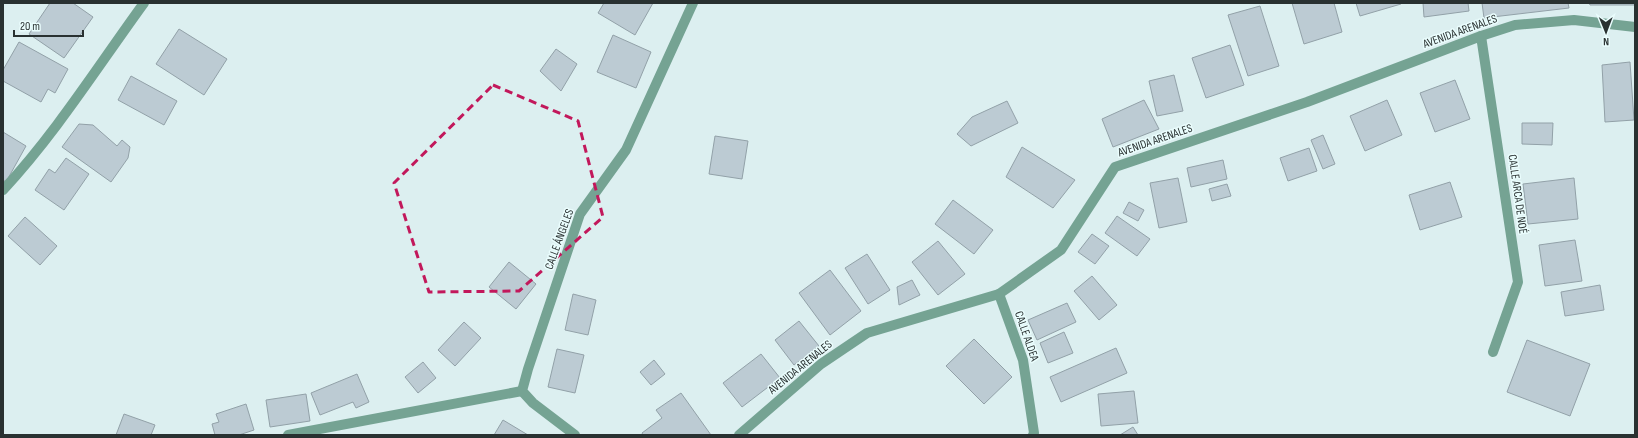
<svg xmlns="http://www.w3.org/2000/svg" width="1638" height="438" font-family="'Sofia Sans Condensed',sans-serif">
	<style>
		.building { fill: #bccbd3; stroke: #92a1a8 }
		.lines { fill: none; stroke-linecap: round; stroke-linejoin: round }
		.minor { stroke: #75a393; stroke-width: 10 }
		.marked { fill: none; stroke: #c2185b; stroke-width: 3; stroke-dasharray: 8 5; stroke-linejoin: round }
		.labels { text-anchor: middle; stroke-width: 3; stroke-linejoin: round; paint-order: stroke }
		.street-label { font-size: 12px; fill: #293131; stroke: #eafdfd }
	</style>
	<rect width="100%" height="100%" fill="#dceff0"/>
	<g class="building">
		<path d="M 50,3 L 73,3 L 93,17 L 64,58 L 29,34 Z"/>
		<path d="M 604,3 L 653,3 L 635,35 L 598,13 Z"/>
		<path d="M 1292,3 L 1334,3 L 1342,32 L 1304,44 Z"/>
		<path d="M 1356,3 L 1401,3 L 1401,4 L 1360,16 Z"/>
		<path d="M 1423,3 L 1468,3 L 1469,11 L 1424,17 Z"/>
		<path d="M 1482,3 L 1568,3 L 1569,8 L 1484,18 Z"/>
		<path d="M 1589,3 L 1635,3 L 1635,5 L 1590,5 Z"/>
		<path d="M 1260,6 L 1279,66 L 1248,76 L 1228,15 Z"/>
		<path d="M 179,29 L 227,59 L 204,95 L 156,64 Z"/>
		<path d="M 613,35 L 651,52 L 636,88 L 597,72 Z"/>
		<path d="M 19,42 L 68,69 L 55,93 L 48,89 L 41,102 L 3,81 L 3,70 Z"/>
		<path d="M 1230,45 L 1244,85 L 1206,98 L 1192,58 Z"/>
		<path d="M 556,49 L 577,64 L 561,91 L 540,71 Z"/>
		<path d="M 1630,62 L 1634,120 L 1605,122 L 1602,65 Z"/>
		<path d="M 1174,75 L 1183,111 L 1157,116 L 1149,81 Z"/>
		<path d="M 131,76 L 177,101 L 164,125 L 118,100 Z"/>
		<path d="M 1455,80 L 1470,119 L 1435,132 L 1420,93 Z"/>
		<path d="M 1144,100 L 1159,129 L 1113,147 L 1102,119 Z"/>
		<path d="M 1387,100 L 1402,135 L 1365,151 L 1350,116 Z"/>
		<path d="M 1007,101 L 1018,123 L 971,146 L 957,134 L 972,117 Z"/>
		<path d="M 1522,123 L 1553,123 L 1552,145 L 1522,144 Z"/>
		<path d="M 79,124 L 93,125 L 117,146 L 122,140 L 130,147 L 128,158 L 111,182 L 62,147 Z"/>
		<path d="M 3,132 L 26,146 L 6,182 L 3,180 Z"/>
		<path d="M 1323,135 L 1335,164 L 1323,169 L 1311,140 Z"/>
		<path d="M 715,136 L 748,141 L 742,179 L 709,174 Z"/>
		<path d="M 1022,147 L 1075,180 L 1053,208 L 1006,177 Z"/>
		<path d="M 1309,148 L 1317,171 L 1288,181 L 1280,158 Z"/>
		<path d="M 66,158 L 89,174 L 64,210 L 35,190 L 49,169 L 55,173 Z"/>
		<path d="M 1223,160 L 1227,179 L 1191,187 L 1187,168 Z"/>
		<path d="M 1178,178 L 1187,222 L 1159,228 L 1150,183 Z"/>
		<path d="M 1574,178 L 1578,219 L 1528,224 L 1523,184 Z"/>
		<path d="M 1450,182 L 1462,217 L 1420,230 L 1409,195 Z"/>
		<path d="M 1227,184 L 1231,196 L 1212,201 L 1209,189 Z"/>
		<path d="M 953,200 L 993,230 L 974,254 L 935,224 Z"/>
		<path d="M 1129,202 L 1144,210 L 1138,221 L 1123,213 Z"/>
		<path d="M 1117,216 L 1150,239 L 1137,256 L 1105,233 Z"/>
		<path d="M 25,217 L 57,246 L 40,265 L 8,236 Z"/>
		<path d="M 1092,234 L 1109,246 L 1095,264 L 1078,252 Z"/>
		<path d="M 1575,240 L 1582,281 L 1545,286 L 1539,245 Z"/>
		<path d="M 938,241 L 965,274 L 938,295 L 912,262 Z"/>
		<path d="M 867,254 L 890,290 L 868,304 L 845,268 Z"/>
		<path d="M 509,262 L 536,284 L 516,309 L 489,287 Z"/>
		<path d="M 830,270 L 861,311 L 830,335 L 799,293 Z"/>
		<path d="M 1092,276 L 1117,305 L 1099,320 L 1074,291 Z"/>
		<path d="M 912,280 L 920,295 L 899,305 L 897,287 Z"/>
		<path d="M 1600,285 L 1604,310 L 1565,316 L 1561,292 Z"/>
		<path d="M 573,294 L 596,300 L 588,335 L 565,330 Z"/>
		<path d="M 1067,303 L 1076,322 L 1037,340 L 1028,320 Z"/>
		<path d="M 799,321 L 819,346 L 794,365 L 775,340 Z"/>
		<path d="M 464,322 L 481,338 L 455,366 L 438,350 Z"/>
		<path d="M 1064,332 L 1073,353 L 1048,363 L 1040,343 Z"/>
		<path d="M 974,339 L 1012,377 L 984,404 L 946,366 Z"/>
		<path d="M 1527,340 L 1590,364 L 1570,416 L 1507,392 Z"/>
		<path d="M 1116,348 L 1127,373 L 1061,402 L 1050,377 Z"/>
		<path d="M 557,349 L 584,355 L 575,393 L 548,387 Z"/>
		<path d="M 761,354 L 780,378 L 742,407 L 723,383 Z"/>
		<path d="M 654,360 L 665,374 L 651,385 L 640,372 Z"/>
		<path d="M 423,362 L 436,378 L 418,393 L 405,377 Z"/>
		<path d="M 357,374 L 369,402 L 356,408 L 353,402 L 320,415 L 311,393 Z"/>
		<path d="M 1134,391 L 1138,423 L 1101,426 L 1098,394 Z"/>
		<path d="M 681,393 L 711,435 L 643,435 L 642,433 L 662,418 L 656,410 Z"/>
		<path d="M 306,394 L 310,421 L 270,427 L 266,400 Z"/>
		<path d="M 246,404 L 254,430 L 239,435 L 215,435 L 212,424 L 219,422 L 216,414 Z"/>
		<path d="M 124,414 L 155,425 L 151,435 L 116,435 Z"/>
		<path d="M 503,420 L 528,435 L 494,435 Z"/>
		<path d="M 1133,427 L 1138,435 L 1120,435 Z"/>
	</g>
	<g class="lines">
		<g class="minor">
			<path d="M 1481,36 L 1518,282 L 1493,352"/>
			<path d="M 3,190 C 56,133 98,66 144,3"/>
			<path d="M 999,294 L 1023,360 L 1034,433 L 1033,435"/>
			<path d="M 288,435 L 522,391"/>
			<path d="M 575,435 L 533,403 L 522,391 L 528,369 L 580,214 L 626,150 L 693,3"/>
			<path d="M 739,435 L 821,364 L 867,333 L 999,294 L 1061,250 L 1115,167 L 1307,102 L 1481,36 L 1515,25 L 1574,20 L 1635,27"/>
		</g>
	</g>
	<path class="marked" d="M 493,85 L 578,121 L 603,217 L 519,291 L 429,292 L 394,183 Z"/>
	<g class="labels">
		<g class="street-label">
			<text transform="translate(1460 31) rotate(-20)" y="4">AVENIDA ARENALES</text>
			<text transform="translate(1155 140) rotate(-19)" y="4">AVENIDA ARENALES</text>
			<text transform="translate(1518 194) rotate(82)" y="4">CALLE ARCA DE NOÉ</text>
			<text transform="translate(559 239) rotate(-70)" y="4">CALLE ÁNGELES</text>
			<text transform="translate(1027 336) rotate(71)" y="4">CALLE ALDEA</text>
			<text transform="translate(800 367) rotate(-39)" y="4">AVENIDA ARENALES</text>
		</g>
	</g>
	<rect width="1638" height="438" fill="none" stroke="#293131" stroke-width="8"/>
	<g transform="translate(1606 32) rotate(179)" stroke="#eafdfd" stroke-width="3" paint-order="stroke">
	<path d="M0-3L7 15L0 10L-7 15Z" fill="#293131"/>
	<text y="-6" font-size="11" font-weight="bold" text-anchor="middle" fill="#293131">N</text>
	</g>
	<path d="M14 30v6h69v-6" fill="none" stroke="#293131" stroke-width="2"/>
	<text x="20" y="30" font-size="12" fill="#293131" stroke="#eafdfd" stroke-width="3" paint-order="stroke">20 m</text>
</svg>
